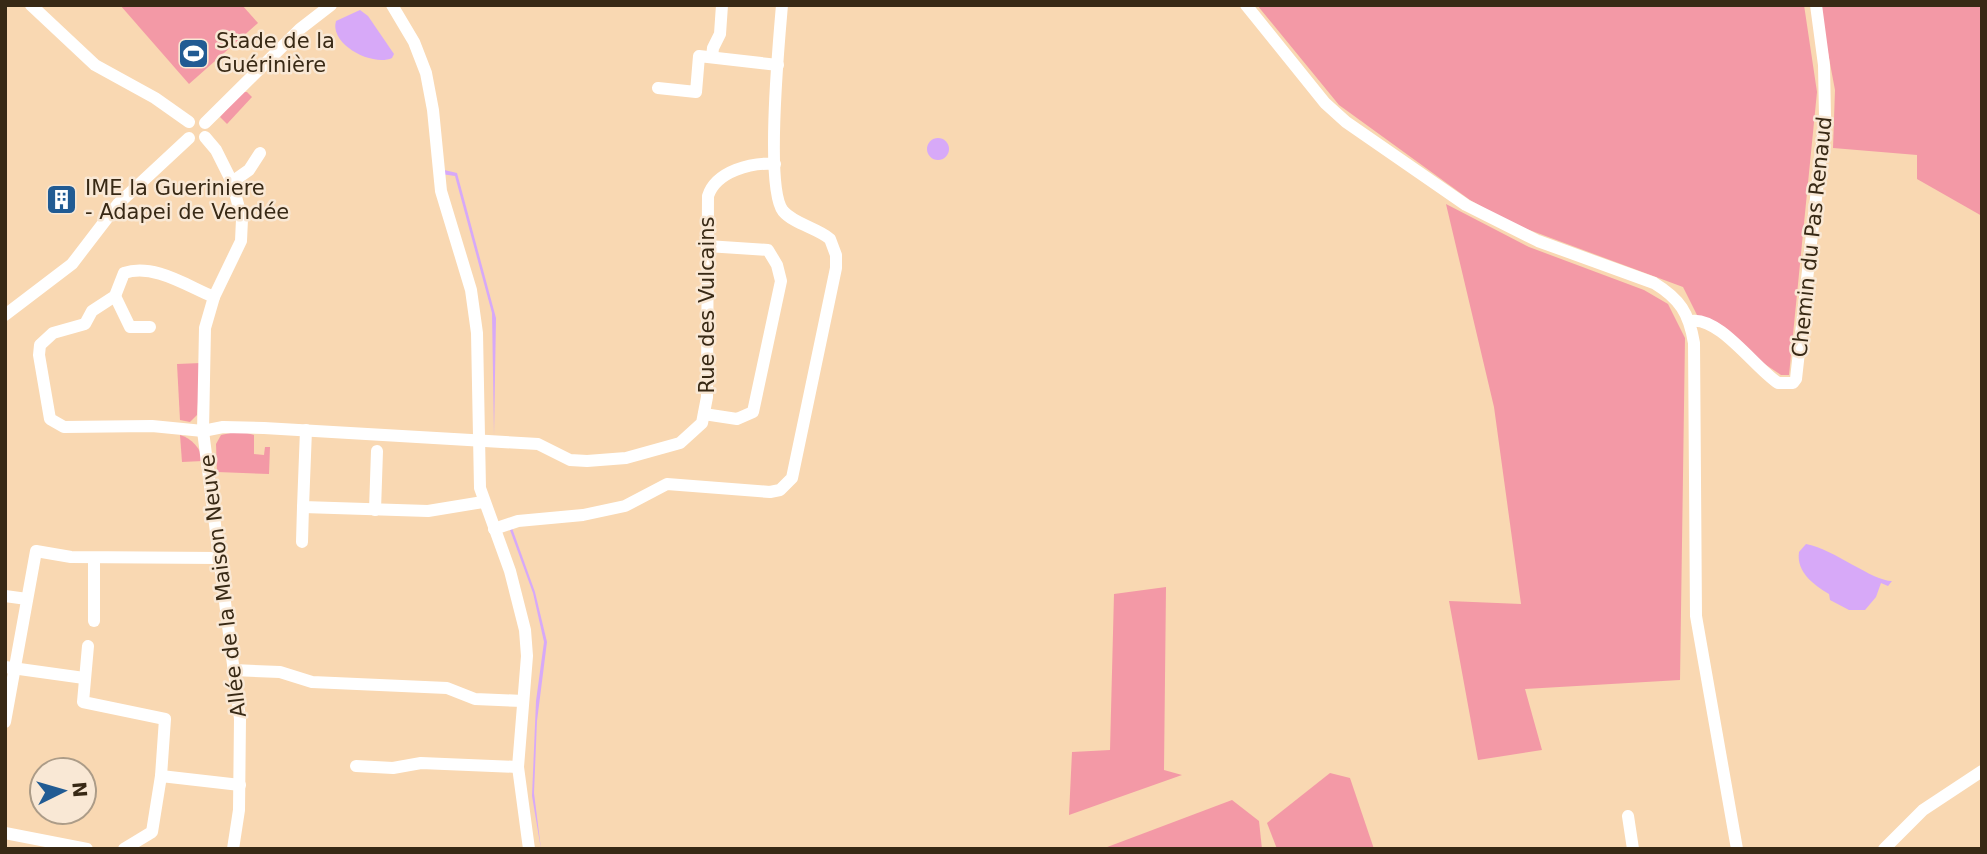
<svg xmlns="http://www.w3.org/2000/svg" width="1987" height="854" font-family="'DejaVu Sans',sans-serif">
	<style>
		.green { fill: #f399a6 }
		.water { fill: #d7a9f8 }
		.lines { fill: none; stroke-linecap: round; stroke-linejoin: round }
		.minor { stroke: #fff; stroke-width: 12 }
		.labels { text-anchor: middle; stroke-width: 5; stroke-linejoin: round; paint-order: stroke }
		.poi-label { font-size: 21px; fill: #382915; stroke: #f9e8d5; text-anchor: start }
		.street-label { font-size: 21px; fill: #382915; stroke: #f9e8d5 }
	</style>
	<rect width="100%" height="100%" fill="#f9d8b2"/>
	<g class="green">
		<path d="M 120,5 L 242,5 L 258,23 L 189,84 Z"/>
		<path d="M 1257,5 L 1804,5 L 1817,92 L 1789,375 L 1781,375 L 1700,321 L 1683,287 L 1513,224 L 1470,200 L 1339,105 Z"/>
		<path d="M 1819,5 L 1982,5 L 1982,216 L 1917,179 L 1917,155 L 1833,148 L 1835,90 Z"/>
		<path d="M 242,92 L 247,92 L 252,97 L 227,124 L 220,117 Z"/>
		<path d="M 1446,204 L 1529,247 L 1644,290 L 1668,304 L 1685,338 L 1680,680 L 1525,689 L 1542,750 L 1478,760 L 1449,601 L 1521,604 L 1494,407 Z"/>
		<path d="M 201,363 L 197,415 L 190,422 L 180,420 L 177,364 Z"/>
		<path d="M 240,431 L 254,435 L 254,454 L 264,455 L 265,447 L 270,447 L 269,474 L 217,472 L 216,444 L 221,435 Z"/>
		<path d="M 180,435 C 192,438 201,449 203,461 L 182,462 Z"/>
		<path d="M 1166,587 L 1164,770 L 1182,775 L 1069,815 L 1072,752 L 1110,750 L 1114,594 Z"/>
		<path d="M 1330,773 L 1350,778 L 1374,849 L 1277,849 L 1267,823 Z"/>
		<path d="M 1232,800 L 1259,821 L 1262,849 L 1102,849 Z"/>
	</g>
	<g class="water">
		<path d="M 360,10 L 368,16 L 394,54 L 392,58 C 372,67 329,44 336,21 Z"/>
		<circle cx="938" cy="149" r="11"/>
		<path d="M 440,169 L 457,173 L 496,318 L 494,435 L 492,313 L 455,176 L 441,174 Z"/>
		<path d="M 512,528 L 535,592 L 547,642 L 537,721 L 534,793 L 541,849 L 532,796 L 536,701 L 544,642 L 533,593 L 510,530 Z"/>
		<path d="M 1806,544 C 1834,549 1872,581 1892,581 L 1888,586 L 1881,583 L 1876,597 L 1865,610 L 1849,610 L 1830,600 L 1829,594 C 1814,585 1796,572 1799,552 Z"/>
	</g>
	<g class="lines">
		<g class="minor">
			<path d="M 31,5 L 95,65 L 155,98 L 189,122"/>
			<path d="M 392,5 L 414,42 L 426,73 L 433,110 L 441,191 L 471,290 L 477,333 L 480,488 L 510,571 L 525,630 L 527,656 L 518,767 L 529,849"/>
			<path d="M 1246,5 L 1325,103 L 1346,122 L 1466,205 L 1538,241 L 1654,283 C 1680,299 1689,313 1694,343 L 1696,616 L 1737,849"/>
			<path d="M 712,57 L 713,48 L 720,34 L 722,5"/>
			<path d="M 658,88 L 696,92 L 699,56 L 778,65"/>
			<path d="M 205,123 L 300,29 L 331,5"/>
			<path d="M 205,137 L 216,150 L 232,182 L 242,219 L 241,241 L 214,297 L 205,328 L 203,431 L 240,719 L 239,810 L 233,849"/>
			<path d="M 232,182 L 249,170 L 260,153"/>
			<path d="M 115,296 L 130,327 L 150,327"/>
			<path d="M 214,297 C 187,286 154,263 124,273 L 115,296 L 92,311 L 85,324 L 53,333 L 40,345 L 39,355 L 50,419 L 64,427 L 152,426 L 203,431 L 223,427 L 264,428 L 538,444 L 570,460 L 587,461 L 626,458 L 680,443 L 702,423 L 707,397 L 708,196 C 716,171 752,162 775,164"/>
			<path d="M 5,315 L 72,264 L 118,204 L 189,138"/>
			<path d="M 1691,321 C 1719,316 1755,368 1778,383 L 1793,383 L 1796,379 L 1825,117 L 1824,65 L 1816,5"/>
			<path d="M 704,414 L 737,419 L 753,412 L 781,281 L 777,265 L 768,250 L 707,246"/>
			<path d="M 306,430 L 303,507 L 428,511 L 483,502"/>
			<path d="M 375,510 L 377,451"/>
			<path d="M 494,529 L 518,521 L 583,515 L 625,506 L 667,484 L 770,492 L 780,490 L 792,478 L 836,268 L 836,255 L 830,239 C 817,228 794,224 783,211 C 765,188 779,40 782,5"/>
			<path d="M 302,542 L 303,507"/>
			<path d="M 94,558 L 94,621"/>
			<path d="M 5,596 L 27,599"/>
			<path d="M 88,646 L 83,702 L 165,719 L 161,776"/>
			<path d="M 5,667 L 84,678"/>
			<path d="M 233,670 L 280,672 L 312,682 L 447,688 L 475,699 L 523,701"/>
			<path d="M 5,722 L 36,551 L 71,557 L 219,558"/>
			<path d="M 356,766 L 393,768 L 421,763 L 518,767"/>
			<path d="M 1628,816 L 1633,849"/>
			<path d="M 5,833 L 87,849"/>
			<path d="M 124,849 L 152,832 L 161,776 L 240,785"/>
			<path d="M 1884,849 L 1923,810 L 1982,771"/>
		</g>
	</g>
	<defs>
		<symbol id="stadium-square" viewBox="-11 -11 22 22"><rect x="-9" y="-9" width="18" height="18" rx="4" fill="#215b93" stroke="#f9e8d5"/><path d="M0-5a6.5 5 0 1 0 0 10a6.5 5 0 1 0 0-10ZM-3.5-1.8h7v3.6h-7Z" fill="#fff"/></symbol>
		<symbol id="building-square" viewBox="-11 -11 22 22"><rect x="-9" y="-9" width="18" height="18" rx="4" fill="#215b93" stroke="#f9e8d5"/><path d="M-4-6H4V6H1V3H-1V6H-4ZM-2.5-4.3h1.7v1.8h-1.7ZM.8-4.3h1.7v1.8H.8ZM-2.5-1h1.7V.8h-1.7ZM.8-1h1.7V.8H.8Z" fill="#fff"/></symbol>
	</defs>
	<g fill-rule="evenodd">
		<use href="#stadium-square" x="176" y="36" width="35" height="35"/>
		<use href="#building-square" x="44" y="182" width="35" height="35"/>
	</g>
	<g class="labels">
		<g class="poi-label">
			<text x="216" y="48">Stade de la<tspan x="216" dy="24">Guérinière</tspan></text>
			<text x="85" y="195">IME la Gueriniere<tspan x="85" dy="24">- Adapei de Vendée</tspan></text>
		</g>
		<g class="street-label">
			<text transform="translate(1812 237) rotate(-84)" y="7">Chemin du Pas Renaud</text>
			<text transform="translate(707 305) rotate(-90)" y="7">Rue des Vulcains</text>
			<text transform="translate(223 586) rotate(-97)" y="7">Allée de la Maison Neuve</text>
		</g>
	</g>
	<rect width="1987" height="854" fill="none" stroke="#382915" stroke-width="14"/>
	<g transform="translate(63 791) rotate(85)"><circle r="33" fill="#f9e8d5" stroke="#ac9c88" stroke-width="2"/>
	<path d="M0-5L12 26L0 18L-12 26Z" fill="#215b93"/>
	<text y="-10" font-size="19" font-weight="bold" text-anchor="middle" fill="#382915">N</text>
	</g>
</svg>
